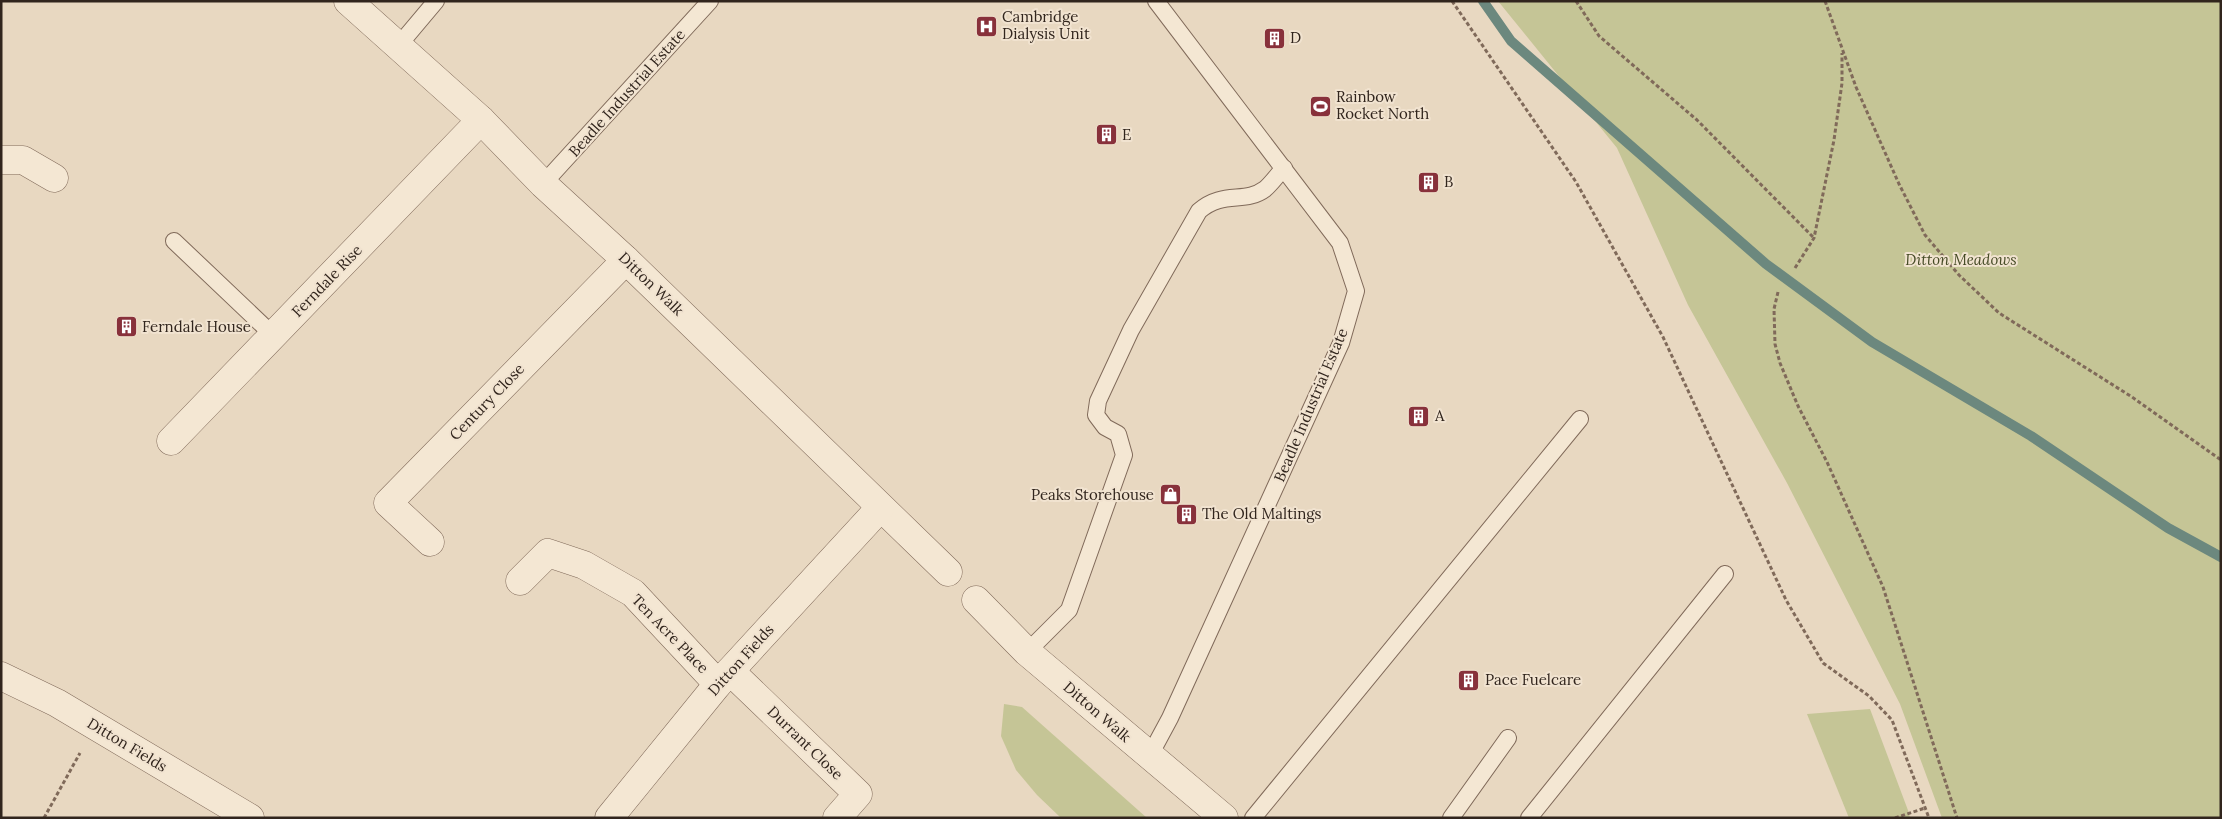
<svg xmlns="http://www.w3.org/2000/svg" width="2222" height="819" font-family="Lora,serif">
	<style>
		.green { fill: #c5c596 }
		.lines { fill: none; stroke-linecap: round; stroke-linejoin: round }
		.stream { stroke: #6c887e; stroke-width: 10 }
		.service-casing { stroke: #806a5a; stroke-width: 18 }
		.minor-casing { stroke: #806a5a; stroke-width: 29 }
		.path { stroke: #806a5a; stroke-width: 3; stroke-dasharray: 4 2.5; stroke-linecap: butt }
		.service { stroke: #f4e7d3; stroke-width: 16 }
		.minor { stroke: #f4e7d3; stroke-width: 28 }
		.labels { text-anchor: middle; stroke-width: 4; stroke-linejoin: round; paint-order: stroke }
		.poi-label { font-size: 15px; fill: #31251d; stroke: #f1e3d0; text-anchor: start }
		.street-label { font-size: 15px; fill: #31251d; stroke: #f1e3d0 }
		.park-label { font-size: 15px; font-style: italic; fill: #464b26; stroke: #f1e3d0 }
	</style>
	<rect width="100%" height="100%" fill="#e8d8c1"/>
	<g class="green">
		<path d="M 1498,1 L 2221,1 L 2221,818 L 1942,818 L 1900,704 L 1787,483 L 1688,305 L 1617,148 Z"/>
		<path d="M 1004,704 L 1022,707 L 1147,818 L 1061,818 L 1037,795 L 1016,770 L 1001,736 Z"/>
		<path d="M 1870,709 L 1909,813 L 1910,818 L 1849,818 L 1807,714 Z"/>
	</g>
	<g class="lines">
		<path class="stream" d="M 1483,1 L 1511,41 L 1766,264 L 1872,342 L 2031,436 L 2168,528 L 2221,557"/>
		<defs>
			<g id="service">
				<path d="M 399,45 L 436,1"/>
				<path d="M 543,184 L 710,1"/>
				<path d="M 174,241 L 274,336"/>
				<path d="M 1027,652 L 1069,610 L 1124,455 L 1118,434 L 1105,427 L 1096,415 L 1098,401 L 1131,330 L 1199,211 C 1223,190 1245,204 1265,189 C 1272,183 1278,174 1284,168"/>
				<path d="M 1149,757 L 1170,718 L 1341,343 L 1356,291 L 1340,243 L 1156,1"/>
				<path d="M 1253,818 L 1580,419"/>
				<path d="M 1451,818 L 1508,738"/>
				<path d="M 1529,818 L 1725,574"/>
			</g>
			<g id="minor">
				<path d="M 348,1 L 481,120 L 543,184 L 626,260 L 948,572"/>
				<path d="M 1,160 L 23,160 L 54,178"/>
				<path d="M 171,441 L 481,120"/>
				<path d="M 430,542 L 388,503 L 626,260"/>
				<path d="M 520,581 L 548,553 L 584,565 L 633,593 L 718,684"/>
				<path d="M 976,600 L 1027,652 L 1224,818"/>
				<path d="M 730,671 L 858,794 L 837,818"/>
				<path d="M 1,676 L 57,703 L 250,818"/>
				<path d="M 609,818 L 718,684 L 880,508"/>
			</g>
		</defs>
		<use href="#service" class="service-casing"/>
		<use href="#minor" class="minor-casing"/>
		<g class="path">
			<path d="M 1452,1 L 1576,182 L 1663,337 L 1786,600 L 1823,663 L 1869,696 L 1892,720 L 1929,818"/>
			<path d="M 1576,1 L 1599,36 L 1697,120 L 1814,238"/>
			<path d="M 1825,1 L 1856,87 L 1899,184 L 1925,235 L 1959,275 L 1999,313 L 2132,397 L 2221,460"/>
			<path d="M 1795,268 L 1814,238 L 1834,140 L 1842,83 L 1842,53"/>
			<path d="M 1778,292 L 1774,309 L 1775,344 L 1780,363 L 1798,406 L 1827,462 L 1883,587 L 1957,818"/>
			<path d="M 44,818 L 80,753"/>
			<path d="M 1895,818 L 1925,808"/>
		</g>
		<use href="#service" class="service"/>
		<use href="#minor" class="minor"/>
	</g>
	<defs>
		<symbol id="hospital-square" viewBox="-11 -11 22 22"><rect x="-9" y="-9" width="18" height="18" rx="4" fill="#88313b" stroke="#f1e3d0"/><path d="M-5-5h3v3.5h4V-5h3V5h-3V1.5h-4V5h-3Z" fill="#fff"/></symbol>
		<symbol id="building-square" viewBox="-11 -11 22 22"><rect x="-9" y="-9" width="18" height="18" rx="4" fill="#88313b" stroke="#f1e3d0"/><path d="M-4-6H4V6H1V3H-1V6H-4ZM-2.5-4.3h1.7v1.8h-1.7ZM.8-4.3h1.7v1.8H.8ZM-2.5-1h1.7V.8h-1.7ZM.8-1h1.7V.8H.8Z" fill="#fff"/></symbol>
		<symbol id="stadium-square" viewBox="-11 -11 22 22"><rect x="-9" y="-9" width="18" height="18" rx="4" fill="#88313b" stroke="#f1e3d0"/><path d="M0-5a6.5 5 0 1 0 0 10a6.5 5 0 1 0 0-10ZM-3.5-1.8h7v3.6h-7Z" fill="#fff"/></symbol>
		<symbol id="shop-square" viewBox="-11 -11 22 22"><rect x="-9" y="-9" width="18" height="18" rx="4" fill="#88313b" stroke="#f1e3d0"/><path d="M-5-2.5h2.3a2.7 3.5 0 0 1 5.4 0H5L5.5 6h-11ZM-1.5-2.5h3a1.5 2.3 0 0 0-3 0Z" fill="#fff"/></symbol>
	</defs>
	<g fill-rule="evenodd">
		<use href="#hospital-square" x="974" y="14" width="25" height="25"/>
		<use href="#building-square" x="1262" y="26" width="25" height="25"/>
		<use href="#stadium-square" x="1308" y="94" width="25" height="25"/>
		<use href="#building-square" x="1094" y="122" width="25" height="25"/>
		<use href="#building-square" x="1416" y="170" width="25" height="25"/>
		<use href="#building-square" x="114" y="314" width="25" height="25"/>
		<use href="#building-square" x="1406" y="404" width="25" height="25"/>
		<use href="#shop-square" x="1158" y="482" width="25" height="25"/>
		<use href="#building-square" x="1174" y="502" width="25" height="25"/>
		<use href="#building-square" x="1456" y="668" width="25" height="25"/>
	</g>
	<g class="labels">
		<g class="poi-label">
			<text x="1002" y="22">Cambridge<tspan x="1002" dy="17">Dialysis Unit</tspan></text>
			<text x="1290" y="43">D</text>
			<text x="1336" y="102">Rainbow<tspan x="1336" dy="17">Rocket North</tspan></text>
			<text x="1122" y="140">E</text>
			<text x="1444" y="187">B</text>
			<text x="142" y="332">Ferndale House</text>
			<text x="1435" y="421">A</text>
			<text x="1154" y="500" text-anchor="end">Peaks Storehouse</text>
			<text x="1202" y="519">The Old Maltings</text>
			<text x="1485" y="685">Pace Fuelcare</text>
		</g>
		<g class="street-label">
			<text transform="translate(627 93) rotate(-48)" y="5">Beadle Industrial Estate</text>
			<text transform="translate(327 281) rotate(-46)" y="5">Ferndale Rise</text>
			<text transform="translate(651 284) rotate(44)" y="5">Ditton Walk</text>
			<text transform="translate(487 402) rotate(-46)" y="5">Century Close</text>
			<text transform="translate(1311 405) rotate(-67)" y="5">Beadle Industrial Estate</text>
			<text transform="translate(670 634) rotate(46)" y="5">Ten Acre Place</text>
			<text transform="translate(741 660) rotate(-48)" y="5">Ditton Fields</text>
			<text transform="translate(1097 712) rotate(41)" y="5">Ditton Walk</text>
			<text transform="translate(805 743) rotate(44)" y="5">Durrant Close</text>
			<text transform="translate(127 745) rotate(31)" y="5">Ditton Fields</text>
		</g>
		<g class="park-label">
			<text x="1961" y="265">Ditton Meadows</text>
		</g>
	</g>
	<rect width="2222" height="819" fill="none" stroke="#31251d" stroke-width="5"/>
</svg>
